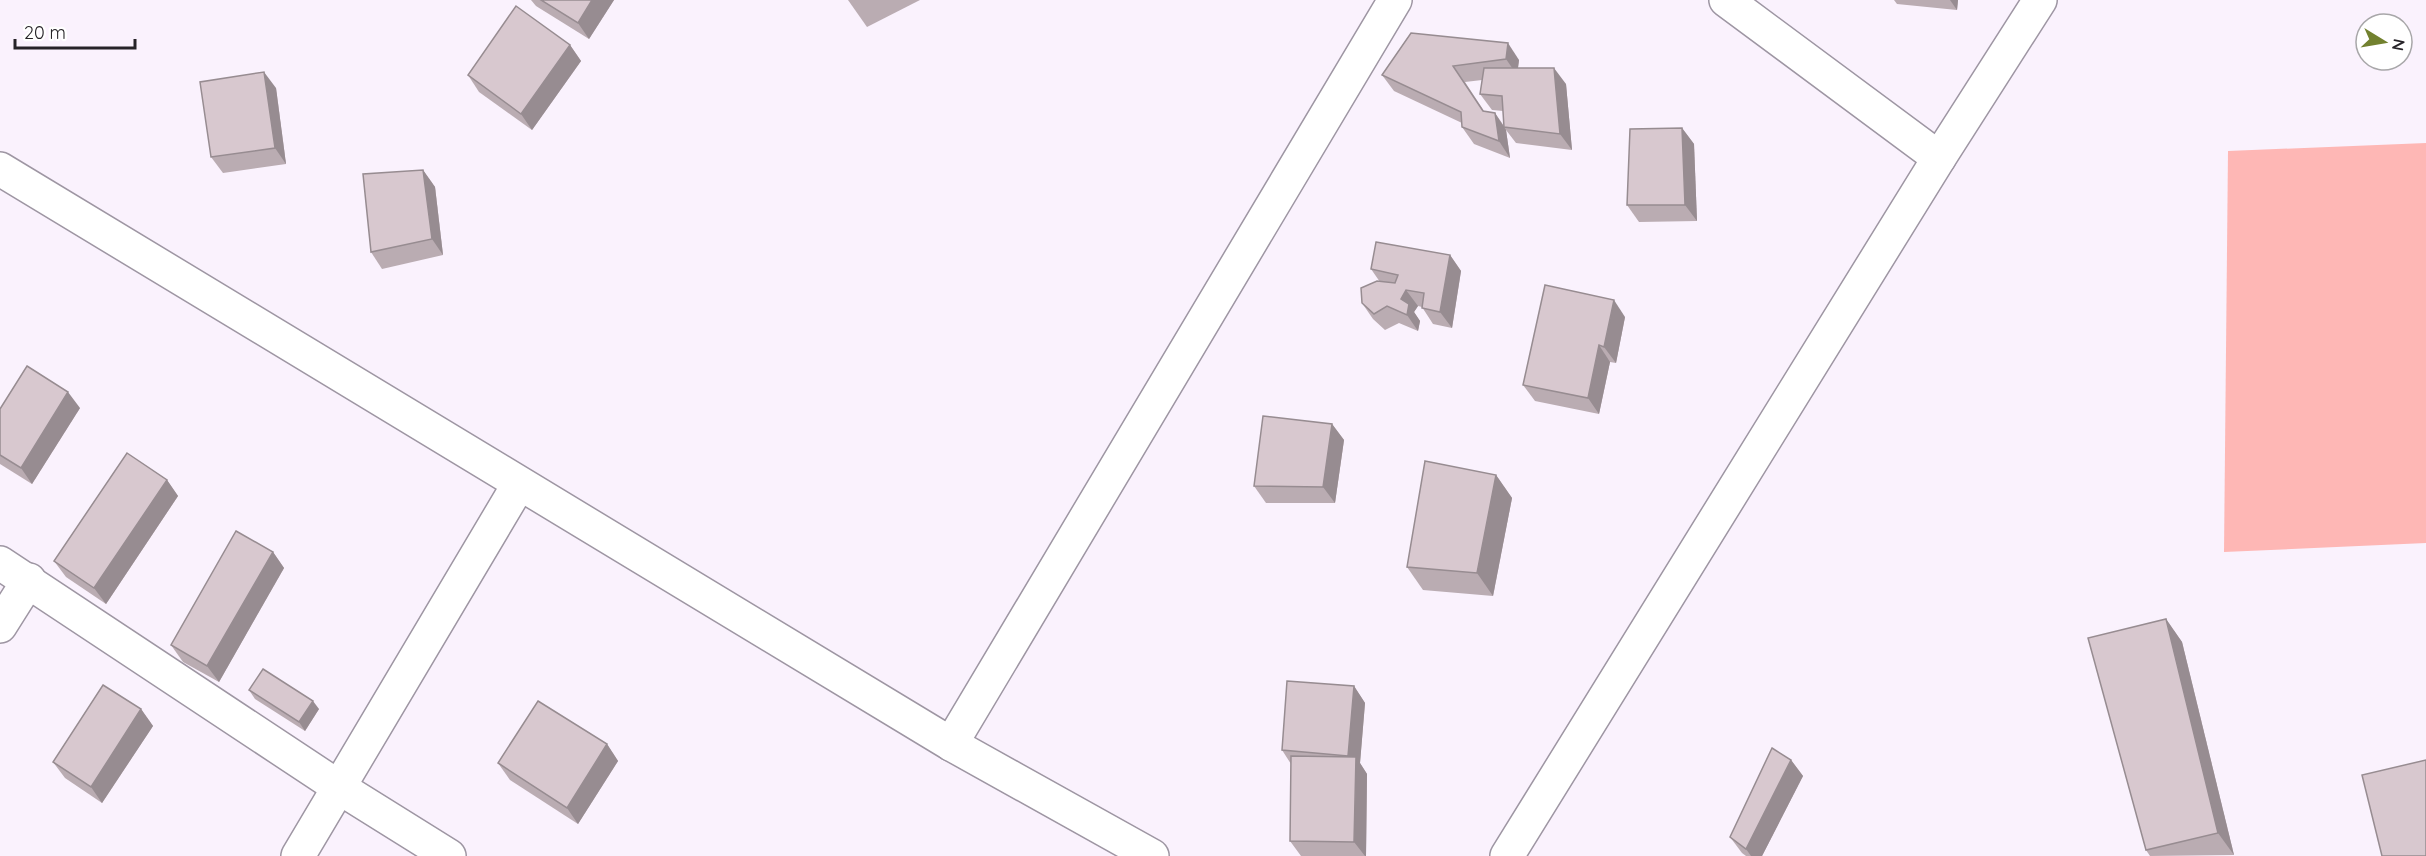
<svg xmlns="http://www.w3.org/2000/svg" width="2426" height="856" font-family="Quicksand,sans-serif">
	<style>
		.green { fill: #feb7b5 }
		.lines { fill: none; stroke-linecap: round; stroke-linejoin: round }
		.minor-casing { stroke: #9e96a3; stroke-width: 36 }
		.minor { stroke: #fff; stroke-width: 33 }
		.wall { fill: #baacb2; fill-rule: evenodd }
		.shaded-wall { fill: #978c91 }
		.building { fill: #d8c8cf; stroke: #978c91; stroke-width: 1.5 }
	</style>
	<rect width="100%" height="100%" fill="#faf2fd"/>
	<path class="green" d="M 2426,143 L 2426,543 L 2224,552 L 2228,151 Z"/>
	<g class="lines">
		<defs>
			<g id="minor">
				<path d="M 1726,0 L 1939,158"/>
				<path d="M 0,169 L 951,744 L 1152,856"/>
				<path d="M 0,563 L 340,788 L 449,856"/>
				<path d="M 0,626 L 29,580"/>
				<path d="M 951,744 L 1395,0"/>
				<path d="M 298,856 L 519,484"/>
				<path d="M 1507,856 L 1939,158 L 2040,0"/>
			</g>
		</defs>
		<use href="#minor" class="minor-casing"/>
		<use href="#minor" class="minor"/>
	</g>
	<g class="wall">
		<path d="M 531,0 L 614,0 L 589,39 L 536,6 Z"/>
		<path d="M 848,0 L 920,0 L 867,27 Z"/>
		<path d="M 1894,0 L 1958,0 L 1957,10 L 1897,4 Z"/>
		<path d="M 1411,33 L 1519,60 L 1518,68 L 1566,84 L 1572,150 L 1516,143 L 1506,130 L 1510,158 L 1474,144 L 1462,127 L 1462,123 L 1394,91 L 1382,75 ZM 1482,80 L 1480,94 L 1492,110 L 1503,111 L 1504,126 L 1495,113 L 1484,111 L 1465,82 Z"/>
		<path d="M 570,45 L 581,61 L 532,130 L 479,92 L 468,75 Z"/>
		<path d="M 276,88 L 286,164 L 223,173 L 211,157 Z"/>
		<path d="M 1682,128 L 1694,144 L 1697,221 L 1639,222 L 1627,205 Z"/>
		<path d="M 423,170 L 435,187 L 443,255 L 382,269 L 371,252 Z"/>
		<path d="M 1450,255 L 1461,271 L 1452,328 L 1433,324 L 1422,307 L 1418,306 L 1414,312 L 1420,321 L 1418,331 L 1399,323 L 1385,330 L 1373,319 L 1362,303 L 1380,282 L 1371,269 Z"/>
		<path d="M 1625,317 L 1616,363 L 1610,362 L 1599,414 L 1535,401 L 1523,385 Z"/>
		<path d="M 80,408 L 32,484 L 0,464 L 0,409 Z"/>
		<path d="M 1332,424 L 1344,440 L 1335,503 L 1266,503 L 1254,486 Z"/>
		<path d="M 1496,475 L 1512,498 L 1493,596 L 1423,590 L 1407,567 Z"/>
		<path d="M 167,480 L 178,496 L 106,604 L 66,577 L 54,561 Z"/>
		<path d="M 273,552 L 284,568 L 219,682 L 183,662 L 171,645 Z"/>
		<path d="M 2166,619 L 2182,642 L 2234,855 L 2150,856 L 2146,850 Z"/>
		<path d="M 1354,686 L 1365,703 L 1360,763 L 1367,774 L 1366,856 L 1301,856 L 1290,841 L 1291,764 L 1282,750 Z"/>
		<path d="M 249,690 L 319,709 L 305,731 L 255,699 Z"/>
		<path d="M 141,709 L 153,726 L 102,803 L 65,778 L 53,762 Z"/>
		<path d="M 607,744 L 618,761 L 578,824 L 510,780 L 498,763 Z"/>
		<path d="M 1791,760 L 1803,776 L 1762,856 L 1746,856 L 1742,853 L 1730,837 Z"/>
	</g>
	<g class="shaded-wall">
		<path d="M 592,0 L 614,0 L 589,39 L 578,23 Z"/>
		<path d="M 1950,0 L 1958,0 L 1957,10 Z"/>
		<path d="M 1508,43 L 1519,60 L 1517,75 L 1506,59 Z"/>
		<path d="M 570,45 L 581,61 L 532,130 L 521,114 Z"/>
		<path d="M 1554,68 L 1566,84 L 1572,150 L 1560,134 Z"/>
		<path d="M 264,72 L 276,88 L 286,164 L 275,148 Z"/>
		<path d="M 1495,113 L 1506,130 L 1510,158 L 1499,141 Z"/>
		<path d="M 1682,128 L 1694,144 L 1697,221 L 1685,205 Z"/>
		<path d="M 423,170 L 435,187 L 443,255 L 432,239 Z"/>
		<path d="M 1450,255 L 1461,271 L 1452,328 L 1440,312 Z"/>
		<path d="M 1406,290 L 1418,306 L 1414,312 L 1420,321 L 1418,331 L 1407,315 L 1401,299 Z"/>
		<path d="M 1614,300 L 1625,317 L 1616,363 L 1604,347 Z"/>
		<path d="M 1599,345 L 1610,362 L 1599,414 L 1588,398 Z"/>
		<path d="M 68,392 L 80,408 L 32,484 L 21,468 Z"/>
		<path d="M 1332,424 L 1344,440 L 1335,503 L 1323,487 Z"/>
		<path d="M 1496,475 L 1512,498 L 1493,596 L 1477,573 Z"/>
		<path d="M 167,480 L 178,496 L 106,604 L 94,588 Z"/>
		<path d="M 273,552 L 284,568 L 219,682 L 207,666 Z"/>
		<path d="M 2166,619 L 2182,642 L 2234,855 L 2218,833 Z"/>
		<path d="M 1354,686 L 1365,703 L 1360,763 L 1367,774 L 1366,856 L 1365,856 L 1354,842 L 1356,767 L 1348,756 Z"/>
		<path d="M 313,701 L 319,709 L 305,731 L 299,722 Z"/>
		<path d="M 141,709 L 153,726 L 102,803 L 91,787 Z"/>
		<path d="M 607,744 L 618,761 L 578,824 L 567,808 Z"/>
		<path d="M 1791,760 L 1803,776 L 1762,856 L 1751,856 L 1746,849 Z"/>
	</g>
	<g class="building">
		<path d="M 541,0 L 592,0 L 578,23 Z"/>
		<path d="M 516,6 L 570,45 L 521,114 L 468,75 Z"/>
		<path d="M 1411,33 L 1508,43 L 1506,59 L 1453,66 L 1483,111 L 1495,113 L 1499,141 L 1462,127 L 1461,112 L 1382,75 Z"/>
		<path d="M 1484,68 L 1554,68 L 1560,134 L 1504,127 L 1502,96 L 1480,94 Z"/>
		<path d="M 264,72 L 275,148 L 211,157 L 200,82 Z"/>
		<path d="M 1682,128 L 1685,205 L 1627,205 L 1630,129 Z"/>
		<path d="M 423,170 L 432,239 L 371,252 L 363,174 Z"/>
		<path d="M 1376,242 L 1450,255 L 1440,312 L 1422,308 L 1424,293 L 1406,290 L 1401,299 L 1409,304 L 1407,315 L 1387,306 L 1374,314 L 1362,303 L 1361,288 L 1377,281 L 1395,283 L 1398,275 L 1371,269 Z"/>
		<path d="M 1545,285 L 1614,300 L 1604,347 L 1599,345 L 1588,398 L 1523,385 Z"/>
		<path d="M 27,366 L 68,392 L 21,468 L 0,455 L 0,409 Z"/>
		<path d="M 1263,416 L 1332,424 L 1323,487 L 1254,486 Z"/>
		<path d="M 127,453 L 167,480 L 94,588 L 54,561 Z"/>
		<path d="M 1425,461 L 1496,475 L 1477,573 L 1407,567 Z"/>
		<path d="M 236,531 L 273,552 L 207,666 L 171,645 Z"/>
		<path d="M 2166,619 L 2218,833 L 2146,850 L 2088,638 Z"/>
		<path d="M 263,669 L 313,701 L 299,722 L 249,690 Z"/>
		<path d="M 1287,681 L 1354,686 L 1348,756 L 1282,750 Z"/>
		<path d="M 103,685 L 141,709 L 91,787 L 53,762 Z"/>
		<path d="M 538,701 L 607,744 L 567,808 L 498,763 Z"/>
		<path d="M 1772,748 L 1791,760 L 1746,849 L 1730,837 Z"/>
		<path d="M 1291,756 L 1356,757 L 1354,842 L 1290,841 Z"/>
		<path d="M 2426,760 L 2426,856 L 2382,856 L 2362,775 Z"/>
	</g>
	<g transform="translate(2384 42) rotate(101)"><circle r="28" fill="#ffffff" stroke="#a8a7a9" stroke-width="1.5"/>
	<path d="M0-4.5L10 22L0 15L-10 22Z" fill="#72812f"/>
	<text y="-9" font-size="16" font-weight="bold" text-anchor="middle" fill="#262328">N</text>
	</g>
	<path d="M15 39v9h120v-9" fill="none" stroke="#262328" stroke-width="3"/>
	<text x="24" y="39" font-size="18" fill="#262328" stroke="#ffffff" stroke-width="4.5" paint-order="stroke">20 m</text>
</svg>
